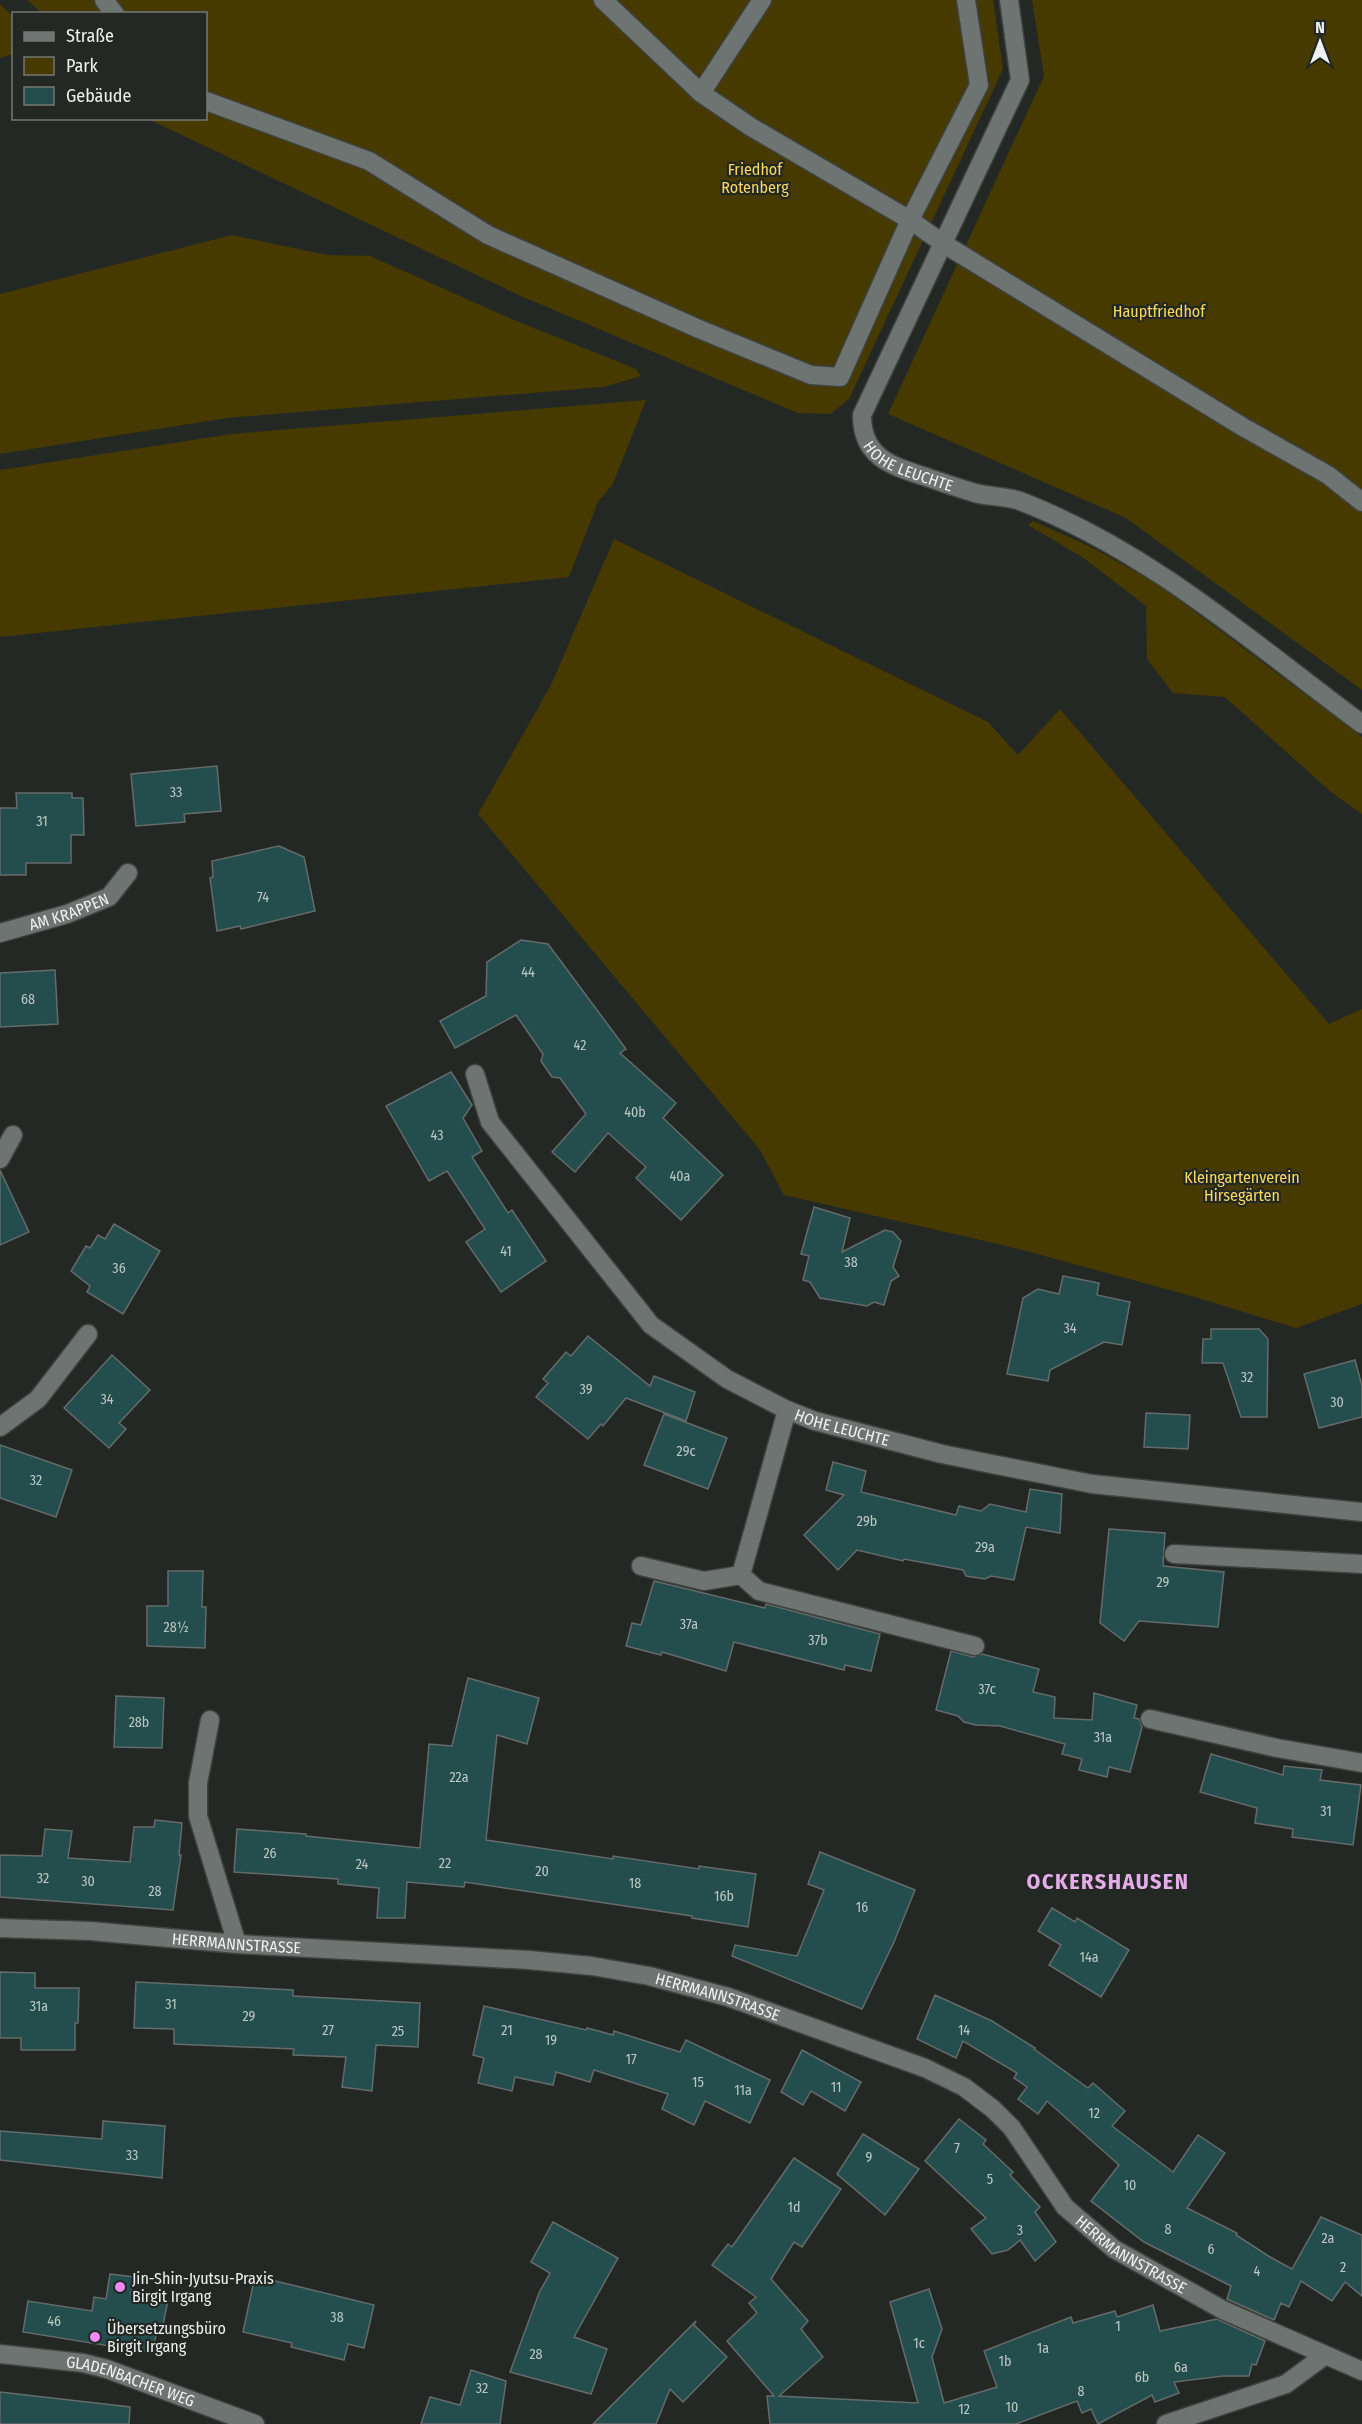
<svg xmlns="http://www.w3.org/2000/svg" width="1362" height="2424" font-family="'Fira Sans Condensed',sans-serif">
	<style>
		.green { fill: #473a01 }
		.building { fill: #244e4d; stroke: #646b6a; stroke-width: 1.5 }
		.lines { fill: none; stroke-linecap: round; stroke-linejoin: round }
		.minor-casing { stroke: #3e4240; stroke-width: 21 }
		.minor { stroke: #6e7471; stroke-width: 18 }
		.poi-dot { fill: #f08bf6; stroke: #232825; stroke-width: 2 }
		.labels { text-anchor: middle; stroke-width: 4.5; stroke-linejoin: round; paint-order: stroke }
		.number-label { font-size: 14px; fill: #bcc8c6 }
		.park-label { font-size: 16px; fill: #fada5e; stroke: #232825 }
		.street-label { font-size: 16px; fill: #eef1ef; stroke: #232825 }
		.poi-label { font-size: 16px; fill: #eef1ef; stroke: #232825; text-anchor: start }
		.district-label { font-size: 22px; font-weight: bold; letter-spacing: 1.5px; fill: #e5ade7; stroke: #232825 }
	</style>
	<rect width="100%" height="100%" fill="#232825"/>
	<g class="green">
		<path d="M 27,0 L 993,0 L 1003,69 L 849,399 L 830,414 L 798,413 L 523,297 L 148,119 L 206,118 L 206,14 L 42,13 Z"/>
		<path d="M 1032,0 L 1362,0 L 1362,690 L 1126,518 L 888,414 L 1044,76 Z"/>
		<path d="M 0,4 L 13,16 L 13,54 L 0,58 Z"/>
		<path d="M 232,235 L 327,255 L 370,256 L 507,317 L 636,369 L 641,376 L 604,387 L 227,418 L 0,454 L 0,294 Z"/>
		<path d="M 646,400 L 613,484 L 598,502 L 569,577 L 0,637 L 0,470 L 231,434 Z"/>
		<path d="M 1033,521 L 1089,546 L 1155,582 L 1362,737 L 1362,814 L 1332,793 L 1225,697 L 1173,693 L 1147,659 L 1146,606 L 1082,557 L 1028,525 Z"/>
		<path d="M 614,539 L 988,722 L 1018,755 L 1060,709 L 1329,1024 L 1362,1009 L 1362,1304 L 1296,1328 L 1195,1297 L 1011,1247 L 784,1195 L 760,1150 L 478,814 L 551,685 Z"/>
	</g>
	<g class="building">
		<path d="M 217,766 L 221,811 L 184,814 L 185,822 L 136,826 L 131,774 Z"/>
		<path d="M 16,793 L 72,793 L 72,798 L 83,798 L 84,835 L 71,835 L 71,863 L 26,863 L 26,875 L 0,875 L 0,808 L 17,808 Z"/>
		<path d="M 279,846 L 304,857 L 315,911 L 241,929 L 240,926 L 217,931 L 210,878 L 213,877 L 212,861 Z"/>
		<path d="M 521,940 L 548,944 L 626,1049 L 620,1053 L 676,1103 L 663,1118 L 723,1175 L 681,1220 L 636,1178 L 646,1167 L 608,1133 L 575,1172 L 552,1152 L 586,1114 L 560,1078 L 552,1077 L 541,1061 L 543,1054 L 516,1015 L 455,1048 L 440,1021 L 486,996 L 487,962 Z"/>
		<path d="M 55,970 L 58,1024 L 0,1027 L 0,973 Z"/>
		<path d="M 451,1072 L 472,1105 L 463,1118 L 482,1151 L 472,1157 L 508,1213 L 512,1210 L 546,1261 L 501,1292 L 466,1242 L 485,1229 L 447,1171 L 429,1181 L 386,1106 Z"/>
		<path d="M 0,1170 L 29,1232 L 0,1245 Z"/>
		<path d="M 814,1207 L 850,1218 L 842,1252 L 885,1230 L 893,1232 L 901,1241 L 893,1267 L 899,1276 L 891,1281 L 884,1305 L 874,1302 L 867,1306 L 820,1298 L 810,1282 L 803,1280 L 809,1256 L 801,1254 Z"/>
		<path d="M 114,1224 L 160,1251 L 123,1314 L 87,1292 L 90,1286 L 71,1271 L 86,1246 L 90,1248 L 98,1235 L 105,1239 Z"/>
		<path d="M 1063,1276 L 1099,1283 L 1097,1295 L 1130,1302 L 1122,1345 L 1104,1342 L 1050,1370 L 1048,1381 L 1007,1374 L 1023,1298 L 1038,1289 L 1059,1294 Z"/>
		<path d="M 1211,1329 L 1259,1329 L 1268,1339 L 1267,1417 L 1241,1417 L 1223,1363 L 1202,1363 L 1203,1339 L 1211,1339 Z"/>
		<path d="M 588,1336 L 650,1386 L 654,1376 L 695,1392 L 686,1421 L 626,1398 L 603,1426 L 601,1424 L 588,1439 L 536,1397 L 548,1383 L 543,1379 L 566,1352 L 571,1356 Z"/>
		<path d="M 112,1355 L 150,1390 L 119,1423 L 126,1429 L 109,1448 L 64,1408 Z"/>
		<path d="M 1355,1360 L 1362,1386 L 1362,1417 L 1319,1428 L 1304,1374 Z"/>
		<path d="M 1146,1413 L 1190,1415 L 1188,1449 L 1144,1447 Z"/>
		<path d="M 664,1414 L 727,1438 L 708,1489 L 644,1465 Z"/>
		<path d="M 0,1445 L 72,1470 L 56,1517 L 0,1498 Z"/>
		<path d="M 833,1462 L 866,1471 L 861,1492 L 956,1515 L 959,1506 L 981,1511 L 990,1504 L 1026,1512 L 1030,1489 L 1062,1494 L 1060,1533 L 1026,1527 L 1014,1580 L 991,1576 L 985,1579 L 966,1576 L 963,1570 L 904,1559 L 903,1561 L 857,1550 L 838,1570 L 804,1535 L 844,1495 L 826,1490 Z"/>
		<path d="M 1109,1529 L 1165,1533 L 1163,1566 L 1224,1572 L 1218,1627 L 1139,1621 L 1124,1641 L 1100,1623 Z"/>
		<path d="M 168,1571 L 203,1571 L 202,1607 L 206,1607 L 205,1648 L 147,1646 L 147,1606 L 168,1606 Z"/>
		<path d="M 654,1581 L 765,1608 L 766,1604 L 880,1634 L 871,1671 L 845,1665 L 844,1670 L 734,1642 L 726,1671 L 662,1652 L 661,1655 L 626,1646 L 632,1623 L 641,1625 Z"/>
		<path d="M 951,1651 L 973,1657 L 982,1654 L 1039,1669 L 1033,1692 L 1055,1697 L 1054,1718 L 1092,1720 L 1094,1693 L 1137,1705 L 1134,1718 L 1139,1719 L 1142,1727 L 1130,1772 L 1109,1767 L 1107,1777 L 1079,1770 L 1082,1759 L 1062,1754 L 1065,1744 L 1000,1726 L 976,1725 L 964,1722 L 958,1716 L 936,1710 Z"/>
		<path d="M 468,1678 L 539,1698 L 527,1744 L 497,1735 L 486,1840 L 613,1859 L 613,1856 L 699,1869 L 699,1866 L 756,1874 L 748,1927 L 692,1918 L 692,1916 L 465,1882 L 464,1887 L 407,1882 L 405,1918 L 377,1918 L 379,1888 L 338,1884 L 338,1879 L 234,1872 L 237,1829 L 306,1834 L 306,1836 L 420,1848 L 429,1744 L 452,1746 Z"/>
		<path d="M 116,1696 L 164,1698 L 162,1748 L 114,1747 Z"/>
		<path d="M 1211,1754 L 1283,1775 L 1284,1766 L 1322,1770 L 1320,1780 L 1361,1785 L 1353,1845 L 1292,1837 L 1293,1829 L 1255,1823 L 1257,1808 L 1200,1792 Z"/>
		<path d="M 155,1820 L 182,1823 L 179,1855 L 181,1855 L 173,1910 L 0,1897 L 0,1855 L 42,1856 L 45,1829 L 72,1831 L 68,1858 L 130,1862 L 134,1827 L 154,1827 Z"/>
		<path d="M 820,1852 L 915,1890 L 894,1942 L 862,2009 L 732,1956 L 735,1945 L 797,1956 L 824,1890 L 808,1884 Z"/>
		<path d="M 1052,1908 L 1075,1922 L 1077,1918 L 1129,1950 L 1101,1997 L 1049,1965 L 1061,1945 L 1038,1931 Z"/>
		<path d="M 0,1972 L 35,1973 L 35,1988 L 79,1988 L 78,2023 L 75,2023 L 75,2050 L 21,2050 L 21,2038 L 0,2038 Z"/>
		<path d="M 136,1982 L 293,1990 L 293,1996 L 420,2003 L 418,2047 L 376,2045 L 372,2091 L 342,2087 L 346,2057 L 293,2055 L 294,2049 L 174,2044 L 174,2029 L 134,2028 Z"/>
		<path d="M 935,1995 L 992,2021 L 1035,2048 L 1034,2049 L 1088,2088 L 1093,2083 L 1125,2111 L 1112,2126 L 1173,2172 L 1198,2135 L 1225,2153 L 1187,2208 L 1237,2233 L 1236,2235 L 1270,2257 L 1292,2269 L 1321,2217 L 1362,2235 L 1362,2296 L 1345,2282 L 1332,2301 L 1301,2281 L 1289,2307 L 1281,2303 L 1274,2320 L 1227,2299 L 1231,2286 L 1144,2242 L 1091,2201 L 1119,2165 L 1047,2101 L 1038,2114 L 1018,2099 L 1027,2087 L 1014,2078 L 1017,2073 L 963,2041 L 956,2058 L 917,2039 Z"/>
		<path d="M 484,2006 L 586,2030 L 587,2028 L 613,2035 L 614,2031 L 680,2052 L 686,2040 L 770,2080 L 750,2123 L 705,2101 L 694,2125 L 662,2109 L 668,2094 L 594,2070 L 590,2082 L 556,2072 L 553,2085 L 515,2077 L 512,2091 L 478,2083 L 484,2058 L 473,2055 Z"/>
		<path d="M 802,2050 L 861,2082 L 845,2111 L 811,2091 L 803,2105 L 781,2092 Z"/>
		<path d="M 959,2119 L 986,2140 L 983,2144 L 1013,2172 L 1010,2175 L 1040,2207 L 1035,2212 L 1056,2242 L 1035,2261 L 1020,2240 L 1008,2250 L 992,2254 L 971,2229 L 986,2218 L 925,2161 Z"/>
		<path d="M 103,2121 L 165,2126 L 162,2178 L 0,2160 L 0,2131 L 102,2139 Z"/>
		<path d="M 863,2134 L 919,2169 L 885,2215 L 837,2174 Z"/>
		<path d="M 794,2158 L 841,2189 L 802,2247 L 794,2242 L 771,2279 L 808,2321 L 801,2329 L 823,2357 L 779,2396 L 918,2403 L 890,2302 L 929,2289 L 942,2329 L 932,2357 L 944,2403 L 997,2387 L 984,2351 L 1071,2317 L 1073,2323 L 1115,2311 L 1117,2317 L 1153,2305 L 1160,2331 L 1217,2319 L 1265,2341 L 1256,2365 L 1252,2364 L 1249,2376 L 1223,2376 L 1174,2382 L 1179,2393 L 1155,2402 L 1152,2395 L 1098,2424 L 1091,2409 L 1082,2413 L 1077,2401 L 1016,2424 L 770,2424 L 767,2396 L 774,2396 L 727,2341 L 757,2313 L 749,2303 L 756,2297 L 712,2265 L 728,2244 L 732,2247 Z"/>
		<path d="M 553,2222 L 618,2258 L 574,2337 L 607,2349 L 591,2394 L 510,2372 L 539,2293 L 550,2273 L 531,2262 Z"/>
		<path d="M 110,2274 L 134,2277 L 131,2294 L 168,2300 L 161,2335 L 156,2334 L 153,2353 L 23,2332 L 28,2301 L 92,2311 L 94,2297 L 106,2299 Z"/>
		<path d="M 255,2276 L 374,2305 L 364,2348 L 348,2344 L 344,2360 L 291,2347 L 292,2343 L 243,2332 Z"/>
		<path d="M 696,2321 L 694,2325 L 727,2357 L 683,2402 L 670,2389 L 656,2424 L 593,2424 Z"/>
		<path d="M 471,2370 L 506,2381 L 500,2424 L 421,2424 L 430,2397 L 460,2405 Z"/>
		<path d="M 0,2392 L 130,2407 L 129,2424 L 0,2424 Z"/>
	</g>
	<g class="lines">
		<defs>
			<g id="minor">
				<path d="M 104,0 L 115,14"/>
				<path d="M 603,0 L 701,93 L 751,127 L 910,220 L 944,244 L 1243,427 L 1328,475 L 1362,502"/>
				<path id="s1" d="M 1009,0 L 1020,80 L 862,415 C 862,456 889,465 923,476 C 941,482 958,488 975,493 C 990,497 1006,496 1020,501 C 1148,550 1253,643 1362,724"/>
				<path d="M 701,93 L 762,0"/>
				<path d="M 206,101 L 369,161 L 488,235 L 699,329 L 811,375 L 840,377 L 910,220 L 979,85 L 966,0"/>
				<path id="s2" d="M 0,933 L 67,914 L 109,897 L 128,873"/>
				<path id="s3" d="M 475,1074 L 490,1122 L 651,1325 L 727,1379 L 787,1410 L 815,1421 L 942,1454 L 1092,1484 L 1362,1512"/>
				<path d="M 0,1159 L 13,1135"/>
				<path d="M 787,1410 L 741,1575 L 759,1591 L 975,1646"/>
				<path d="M 0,1427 L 38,1399 L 88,1334"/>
				<path d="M 1174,1554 L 1362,1564"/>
				<path d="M 641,1566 L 704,1581 L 741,1575"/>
				<path d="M 1150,1719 L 1277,1748 L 1362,1763"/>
				<path d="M 210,1720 L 198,1783 L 198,1816 L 237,1944"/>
				<path id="s4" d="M 0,1928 L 90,1931 L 237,1944 L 529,1960 L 592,1966 L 649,1976 L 728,1997 L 925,2068 L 964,2087 L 993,2109 L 1012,2128 L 1065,2207 L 1114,2249 L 1223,2310 L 1362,2371"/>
				<path id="s5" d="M 0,2354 L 83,2363 L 107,2369 L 255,2424"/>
				<path d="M 1166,2424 L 1286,2384 L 1324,2356"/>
			</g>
		</defs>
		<use href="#minor" class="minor-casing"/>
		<use href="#minor" class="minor"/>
	</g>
	<g class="poi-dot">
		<circle cx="120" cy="2287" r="6"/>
		<circle cx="95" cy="2337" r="6"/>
	</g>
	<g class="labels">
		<g class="number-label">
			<text x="176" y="797">33</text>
			<text x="42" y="826">31</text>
			<text x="263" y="902">74</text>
			<text x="528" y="977">44</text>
			<text x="28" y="1004">68</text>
			<text x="580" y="1050">42</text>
			<text x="635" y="1117">40b</text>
			<text x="437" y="1140">43</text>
			<text x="680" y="1181">40a</text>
			<text x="506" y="1256">41</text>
			<text x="851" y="1267">38</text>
			<text x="119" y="1273">36</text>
			<text x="1070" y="1333">34</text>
			<text x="1247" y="1382">32</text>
			<text x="586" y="1394">39</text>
			<text x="107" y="1404">34</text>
			<text x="1337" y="1407">30</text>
			<text x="686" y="1456">29c</text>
			<text x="36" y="1485">32</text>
			<text x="867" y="1526">29b</text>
			<text x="985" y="1552">29a</text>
			<text x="1163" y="1587">29</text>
			<text x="689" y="1629">37a</text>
			<text x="176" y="1632">28½</text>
			<text x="818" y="1645">37b</text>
			<text x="987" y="1694">37c</text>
			<text x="139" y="1727">28b</text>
			<text x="1103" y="1742">31a</text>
			<text x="459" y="1782">22a</text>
			<text x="1326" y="1816">31</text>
			<text x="270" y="1858">26</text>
			<text x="445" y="1868">22</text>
			<text x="362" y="1869">24</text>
			<text x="542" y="1876">20</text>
			<text x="43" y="1883">32</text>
			<text x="88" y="1886">30</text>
			<text x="635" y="1888">18</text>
			<text x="155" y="1896">28</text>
			<text x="724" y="1901">16b</text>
			<text x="862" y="1912">16</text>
			<text x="1089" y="1962">14a</text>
			<text x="171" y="2009">31</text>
			<text x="39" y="2011">31a</text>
			<text x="249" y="2021">29</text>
			<text x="328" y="2035">27</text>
			<text x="507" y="2035">21</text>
			<text x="964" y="2035">14</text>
			<text x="398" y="2036">25</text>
			<text x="551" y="2045">19</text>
			<text x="631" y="2064">17</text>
			<text x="698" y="2087">15</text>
			<text x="836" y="2092">11</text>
			<text x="743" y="2095">11a</text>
			<text x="1094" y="2118">12</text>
			<text x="957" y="2153">7</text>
			<text x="132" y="2160">33</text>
			<text x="869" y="2162">9</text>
			<text x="990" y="2184">5</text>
			<text x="1130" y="2190">10</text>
			<text x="794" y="2212">1d</text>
			<text x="1168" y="2234">8</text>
			<text x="1020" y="2235">3</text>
			<text x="1328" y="2243">2a</text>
			<text x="1211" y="2254">6</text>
			<text x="1343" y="2272">2</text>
			<text x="1257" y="2276">4</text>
			<text x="337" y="2322">38</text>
			<text x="54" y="2326">46</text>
			<text x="1118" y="2331">1</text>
			<text x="919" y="2348">1c</text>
			<text x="1043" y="2353">1a</text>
			<text x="536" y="2359">28</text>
			<text x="1005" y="2366">1b</text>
			<text x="1181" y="2372">6a</text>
			<text x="1142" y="2382">6b</text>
			<text x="482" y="2393">32</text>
			<text x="1081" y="2396">8</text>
			<text x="1012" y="2412">10</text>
			<text x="964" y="2414">12</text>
		</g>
		<g class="park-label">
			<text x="755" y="175">Friedhof<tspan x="755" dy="18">Rotenberg</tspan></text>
			<text x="1159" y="317">Hauptfriedhof</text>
			<text x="1242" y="1183">Kleingartenverein<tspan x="1242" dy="18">Hirsegärten</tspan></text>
		</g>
		<g class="street-label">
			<text dy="6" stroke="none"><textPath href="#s1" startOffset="528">HOHE LEUCHTE</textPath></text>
			<text dy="6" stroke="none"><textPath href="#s2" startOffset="72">AM KRAPPEN</textPath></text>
			<text dy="6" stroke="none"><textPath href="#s3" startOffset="528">HOHE LEUCHTE</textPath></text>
			<text dy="6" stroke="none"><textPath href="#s4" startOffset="237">HERRMANNSTRASSE</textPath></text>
			<text dy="6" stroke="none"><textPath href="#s4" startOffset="723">HERRMANNSTRASSE</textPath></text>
			<text dy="6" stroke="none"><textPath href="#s4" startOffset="1226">HERRMANNSTRASSE</textPath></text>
			<text dy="6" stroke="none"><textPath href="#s5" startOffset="134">GLADENBACHER WEG</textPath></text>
		</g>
		<g class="poi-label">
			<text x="132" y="2284">Jin-Shin-Jyutsu-Praxis<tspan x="132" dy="18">Birgit Irgang</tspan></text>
			<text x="107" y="2334">Übersetzungsbüro<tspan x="107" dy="18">Birgit Irgang</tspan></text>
		</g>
		<g class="district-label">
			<text x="1108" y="1889">OCKERSHAUSEN</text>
		</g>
	</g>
	<rect x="12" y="12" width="195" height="108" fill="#232825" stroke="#747876" stroke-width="1.5"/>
	<rect x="24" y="32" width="30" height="9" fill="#6e7471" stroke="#747876" stroke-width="1.5"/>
	<text x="66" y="42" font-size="18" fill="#eef1ef">Straße</text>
	<rect x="24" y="57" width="30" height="18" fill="#473a01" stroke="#747876" stroke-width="1.5"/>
	<text x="66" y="72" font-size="18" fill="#eef1ef">Park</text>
	<rect x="24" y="87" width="30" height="18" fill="#244e4d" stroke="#747876" stroke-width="1.5"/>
	<text x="66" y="102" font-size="18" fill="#eef1ef">Gebäude</text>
	<g transform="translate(1320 42)" stroke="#232825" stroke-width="4.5" paint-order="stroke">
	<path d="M0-4.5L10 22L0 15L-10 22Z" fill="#eef1ef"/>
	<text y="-9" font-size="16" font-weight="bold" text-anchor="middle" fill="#eef1ef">N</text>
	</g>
</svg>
